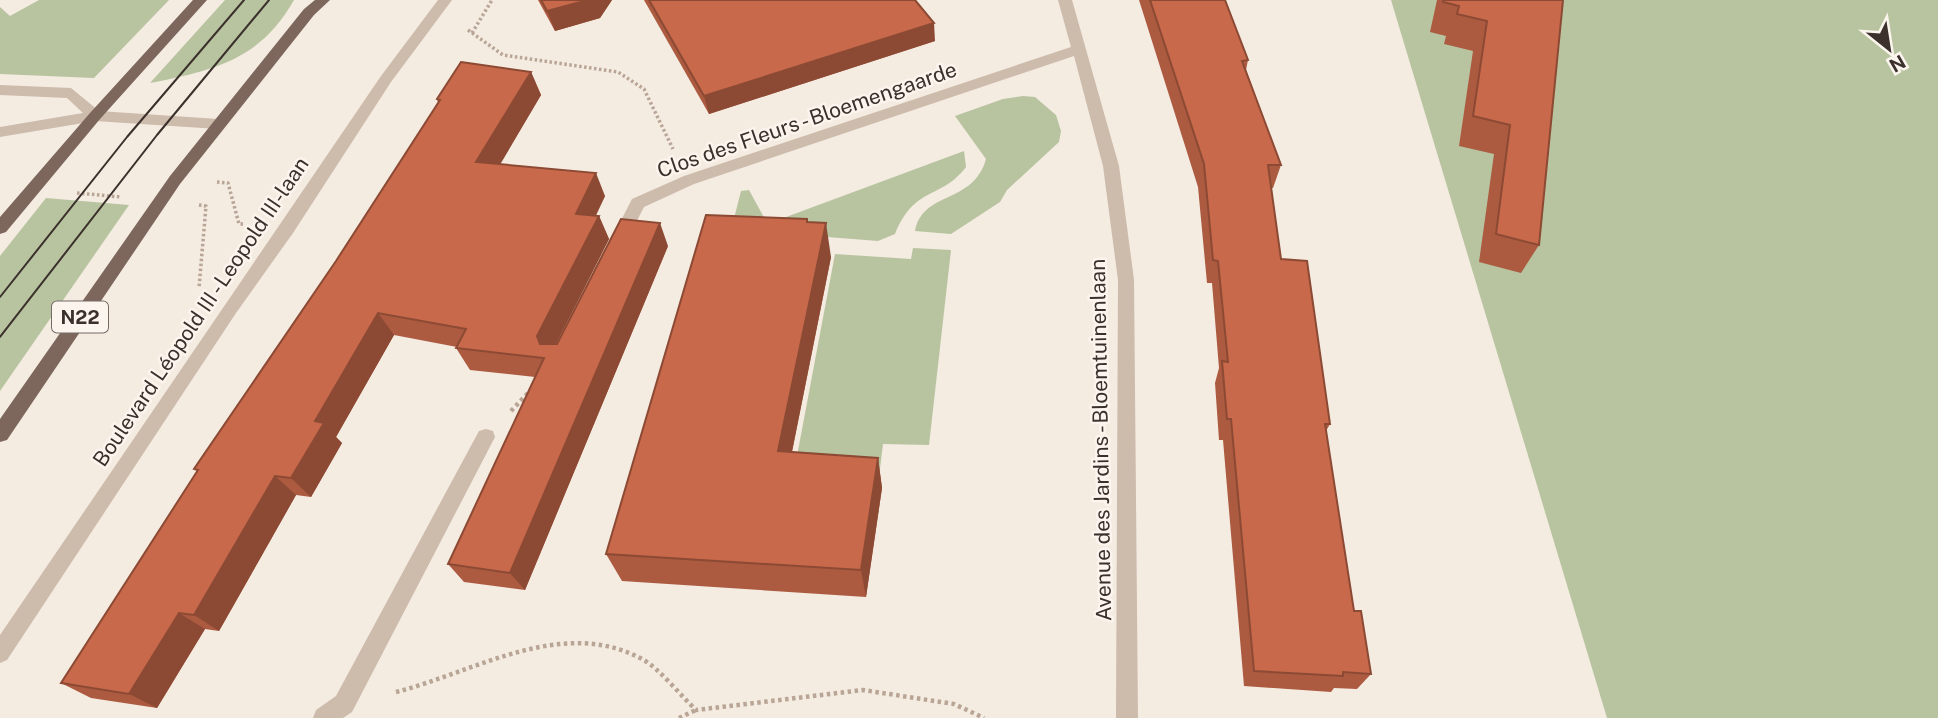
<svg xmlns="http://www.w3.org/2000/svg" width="1938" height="718" font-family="'Public Sans',sans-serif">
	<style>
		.green { fill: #b8c4a0 }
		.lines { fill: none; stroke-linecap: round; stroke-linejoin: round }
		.path-far1 { stroke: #b9a596; stroke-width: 3.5; stroke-dasharray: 2.5 2.5; stroke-linecap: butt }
		.path { stroke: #b9a596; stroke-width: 4.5; stroke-dasharray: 3.5 3.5; stroke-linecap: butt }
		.minor { fill: #cdbbac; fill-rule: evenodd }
		.major { fill: #7d675c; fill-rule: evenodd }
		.tram { stroke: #3b302b; stroke-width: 2 }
		.wall { fill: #ac5a40 }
		.shaded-wall { fill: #8c4a34 }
		.building { fill: #c8694b; stroke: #8c4a34; stroke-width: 2 }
		.labels { text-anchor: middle; stroke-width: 5; stroke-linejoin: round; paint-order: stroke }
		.shield { fill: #fbf5ee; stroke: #756b66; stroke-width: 2 }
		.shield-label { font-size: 19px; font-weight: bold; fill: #3b302b }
		.street-label { font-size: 21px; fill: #3b302b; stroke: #fbf5ee }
	</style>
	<rect width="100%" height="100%" fill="#f4ebe1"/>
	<g class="green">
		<path d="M 39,0 L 169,0 L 94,78 L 0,74 L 0,7 L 10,16 Z"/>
		<path d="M 225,0 L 294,0 C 260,60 214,70 150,83 Z"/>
		<path d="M 1391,0 L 1938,0 L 1938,718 L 1607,718 Z"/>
		<path d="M 1023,96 L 1035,97 L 1056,115 L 1061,131 L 1059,142 L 1007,190 L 1000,202 L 951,234 L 915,231 C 923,190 973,205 986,159 L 955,116 L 1003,99 Z"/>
		<path d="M 964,151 L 966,167 C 941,200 915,185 895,234 L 878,241 L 789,234 L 778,220 Z"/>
		<path d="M 749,190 L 767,223 L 729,238 L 741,191 Z"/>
		<path d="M 46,198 L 129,205 L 0,391 L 0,256 Z"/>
		<path d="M 913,248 L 951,250 L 929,445 L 883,444 L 879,477 L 794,472 L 835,254 L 911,259 Z"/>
	</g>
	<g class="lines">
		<g class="path-far1">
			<path d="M 468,30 L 503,55 L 618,72 L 644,89 L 673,149"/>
			<path d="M 472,33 L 492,0"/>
			<path d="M 217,182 L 228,183 L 239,224 L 244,224"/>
			<path d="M 77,193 L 121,197"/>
			<path d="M 199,205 L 206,206 L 199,288"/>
		</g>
		<g class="path">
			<path d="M 511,411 L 529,392"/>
			<path d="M 396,692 C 475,672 562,616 642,659 C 659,668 681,696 696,710 L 863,690 L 954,704 L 984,718"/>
			<path d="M 679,718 L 696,710"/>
		</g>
		<g class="minor">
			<path d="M 438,0 L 452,0 L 391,82 L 293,233 L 236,313 L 7,660 L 0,663 L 0,635 L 381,76 Z"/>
			<path d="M 1058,0 L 1072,0 L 1119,166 L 1134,280 L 1138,718 L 1116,718 L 1118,280 L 1103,166 L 1074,56 L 694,184 L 644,207 L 625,244 L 619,246 L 611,240 L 632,199 L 684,176 L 1071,47 Z"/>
			<path d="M 0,85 L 71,88 L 99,111 L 218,119 L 225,124 L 218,129 L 95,121 L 0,137 L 0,127 L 83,113 L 67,98 L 0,95 Z"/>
			<path d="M 486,429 L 493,431 L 495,437 L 352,712 L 343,718 L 313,718 L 316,710 L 336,696 L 479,431 Z"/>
		</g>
		<g class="major">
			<path d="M 193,0 L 207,0 L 100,119 L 6,232 L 0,234 L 0,217 L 90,113 Z"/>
			<path d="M 315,0 L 330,0 L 314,15 L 180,184 L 7,440 L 0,442 L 0,419 L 170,176 L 304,9 Z"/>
		</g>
		<g class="tram">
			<path d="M 0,297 L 127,137 L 244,0"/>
			<path d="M 0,337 L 157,135 L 269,0"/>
		</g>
	</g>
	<g class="wall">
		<path d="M 538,0 L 612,0 L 600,18 L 555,31 Z"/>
		<path d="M 644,0 L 915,0 L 935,41 L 709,114 Z"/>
		<path d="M 1139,0 L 1225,0 L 1248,60 L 1246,70 L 1281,165 L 1273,188 L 1271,188 L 1281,259 L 1330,424 L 1326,431 L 1354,611 L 1371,674 L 1357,689 L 1334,688 L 1331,692 L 1244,686 L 1223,440 L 1219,440 L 1215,383 L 1219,368 L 1212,283 L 1207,283 L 1198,187 Z"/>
		<path d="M 1437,0 L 1563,0 L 1539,245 L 1521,273 L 1479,262 L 1494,154 L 1459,146 L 1473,51 L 1444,44 L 1446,36 L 1430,32 Z"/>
		<path d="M 531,72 L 541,95 L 500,164 L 605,196 L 595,216 L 599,216 L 609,239 L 556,344 L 668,246 L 525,590 L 464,582 L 448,564 L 535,377 L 470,370 L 456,348 L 457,347 L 394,335 L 336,437 L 342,443 L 311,497 L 296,495 L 219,631 L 205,629 L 157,708 L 91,698 L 61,683 L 197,471 L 194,469 L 336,261 L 438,103 L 437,99 Z"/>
		<path d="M 807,222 L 831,257 L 792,452 L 878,458 L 882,488 L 866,597 L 622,581 L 606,554 Z"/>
	</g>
	<g class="shaded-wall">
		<path d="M 588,0 L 612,0 L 600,18 L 555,31 L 547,11 Z"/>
		<path d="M 934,23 L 935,41 L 709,114 L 704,96 Z"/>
		<path d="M 531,72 L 541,95 L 488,185 L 476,162 Z"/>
		<path d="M 596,173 L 605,196 L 586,237 L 576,214 Z"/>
		<path d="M 599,216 L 609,239 L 549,358 L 540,344 L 537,336 Z"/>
		<path d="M 660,223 L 668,246 L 525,590 L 510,573 Z"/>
		<path d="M 826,223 L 831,257 L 786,481 L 778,451 Z"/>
		<path d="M 378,313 L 394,335 L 336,437 L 342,443 L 311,497 L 291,478 L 315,421 Z"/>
		<path d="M 878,458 L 882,488 L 866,597 L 861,570 Z"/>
		<path d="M 275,476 L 296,495 L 219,631 L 194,615 Z"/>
		<path d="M 179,613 L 205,629 L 157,708 L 129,694 Z"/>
	</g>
	<g class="building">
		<path d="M 541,0 L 588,0 L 547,11 Z"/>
		<path d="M 649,0 L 915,0 L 934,23 L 704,96 Z"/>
		<path d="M 1150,0 L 1225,0 L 1248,60 L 1242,61 L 1281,165 L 1268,165 L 1281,259 L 1307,261 L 1330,424 L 1325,424 L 1354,611 L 1361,611 L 1371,674 L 1343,672 L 1343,676 L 1254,671 L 1231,419 L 1227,419 L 1222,361 L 1228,362 L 1218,261 L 1213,260 L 1204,164 Z"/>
		<path d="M 1443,0 L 1563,0 L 1539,245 L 1496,234 L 1510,125 L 1473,116 L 1487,21 L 1457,14 L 1459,6 L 1443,2 Z"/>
		<path d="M 461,62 L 531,72 L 476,162 L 596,173 L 576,214 L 599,216 L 537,336 L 540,344 L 557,344 L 621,219 L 660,223 L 510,573 L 448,564 L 544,358 L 456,348 L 466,329 L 378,313 L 315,421 L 324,423 L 291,478 L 275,476 L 194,615 L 179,613 L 129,694 L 61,683 L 198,470 L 194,469 L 336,261 L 440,100 L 437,99 Z"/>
		<path d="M 706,215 L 807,219 L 807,222 L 826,223 L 778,451 L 878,458 L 861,570 L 606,554 Z"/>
	</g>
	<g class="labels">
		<rect class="shield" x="52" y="301.5" width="56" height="31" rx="5"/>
		<g class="shield-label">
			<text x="80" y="324">N22</text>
		</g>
		<g class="street-label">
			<text transform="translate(807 120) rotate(-19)" y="7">Clos des Fleurs - Bloemengaarde</text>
			<text transform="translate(201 312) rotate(-56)" y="7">Boulevard Léopold III - Leopold III-laan</text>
			<text transform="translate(1101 440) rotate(-91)" y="7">Avenue des Jardins - Bloemtuinenlaan</text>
		</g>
	</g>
	<g transform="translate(1889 49) rotate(150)" stroke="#fbf5ee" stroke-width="5" paint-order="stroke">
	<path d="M0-5L12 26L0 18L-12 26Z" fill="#3b302b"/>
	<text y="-10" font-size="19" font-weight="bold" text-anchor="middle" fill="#3b302b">N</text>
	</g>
</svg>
